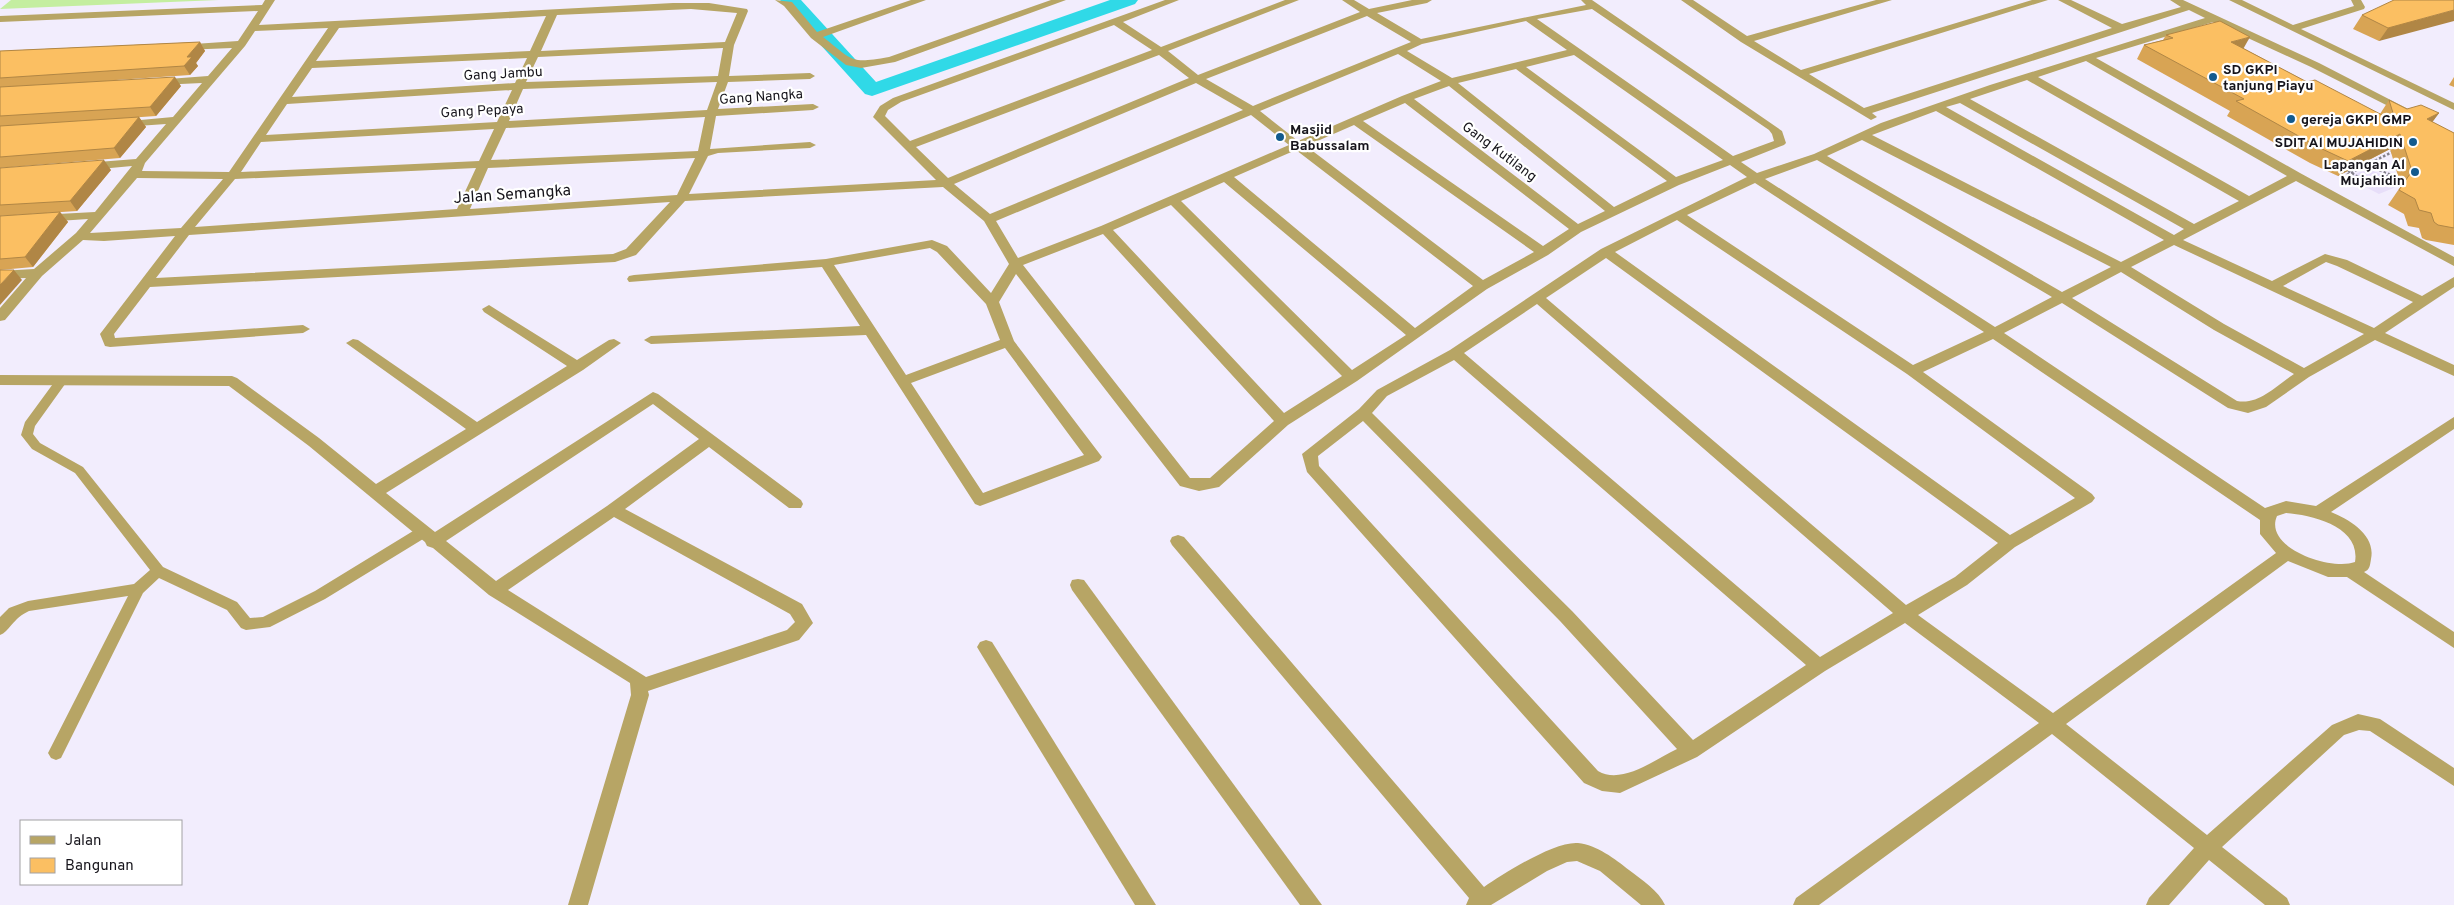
<svg xmlns="http://www.w3.org/2000/svg" width="2454" height="905" font-family="Overpass,sans-serif">
	<style>
		.built { fill: #e7def9 }
		.green { fill: #c4eea0 }
		.lines { fill: none; stroke-linecap: round; stroke-linejoin: round }
		.canal { fill: #30d9e7; fill-rule: evenodd }
		.path { stroke: #83808b; stroke-width: 2.5; stroke-dasharray: 2.5 2; stroke-linecap: butt }
		.lane { fill: #b7a565; fill-rule: evenodd }
		.street { fill: #b7a565; fill-rule: evenodd }
		.wall { fill: #d8a454 }
		.shaded-wall { fill: #b08645 }
		.building { fill: #fbbf62; stroke: #b08645 }
		.poi-dot { fill: #125a8e; stroke: #fff; stroke-width: 2 }
		.labels { text-anchor: middle; stroke-width: 4.5; stroke-linejoin: round; paint-order: stroke }
		.far-poi-label { font-size: 14px; font-weight: bold; fill: #16141b; stroke: #fff; text-anchor: start }
		.far-street-label { font-size: 14px; fill: #16141b; stroke: #fff }
		.street-label { font-size: 16px; fill: #16141b; stroke: #fff }
	</style>
	<rect width="100%" height="100%" fill="#f2edfd"/>
	<path class="built" d="M 2368,168 L 2401,185 L 2379,194 L 2348,178 Z"/>
	<path class="green" d="M 11,0 L 219,0 L 0,9 Z"/>
	<g class="lines">
		<path class="canal" d="M 780,0 L 801,0 L 876,82 L 1110,0 L 1138,0 L 1135,4 L 872,96 L 865,94 Z"/>
		<g class="path">
			<path d="M 2367,165 L 2401,179"/>
			<path d="M 2348,171 L 2374,186 L 2386,181 L 2381,179 L 2388,176"/>
			<path d="M 2343,177 L 2394,151"/>
			<path d="M 2366,182 L 2378,177 L 2381,179"/>
		</g>
		<path class="lane" d="M 62,376 L 68,380 L 35,426 L 33,434 L 40,443 L 83,467 L 163,567 L 237,602 L 250,618 L 263,617 L 315,591 L 418,528 L 428,528 L 430,532 L 428,536 L 325,599 L 270,627 L 246,630 L 241,628 L 227,610 L 159,578 L 143,593 L 61,758 L 56,760 L 51,758 L 48,753 L 128,596 L 29,611 C 13,618 9,632 0,635 L 0,617 L 9,608 L 28,601 L 134,584 L 150,570 L 75,473 L 32,449 L 21,435 L 25,422 L 58,377 Z"/>
		<g class="street">
			<path d="M 265,0 L 275,0 L 259,25 L 673,3 L 709,3 L 747,9 L 748,11 L 734,45 L 729,76 L 810,73 L 815,76 L 810,79 L 728,82 L 718,109 L 813,104 L 819,107 L 813,110 L 716,116 L 710,149 L 810,142 L 816,145 L 810,148 L 718,153 L 708,156 L 689,194 L 936,180 L 873,117 L 880,106 L 893,98 L 1165,0 L 1179,0 L 1123,22 L 1161,47 L 1285,0 L 1299,0 L 1168,51 L 1198,75 L 1360,12 L 1342,0 L 1354,0 L 1369,9 L 1412,0 L 1432,0 L 1427,3 L 1377,13 L 1421,39 L 1586,5 L 1581,0 L 1592,0 L 1782,131 L 1786,143 L 1784,145 L 1741,162 L 1757,173 L 1814,154 L 1881,123 L 1990,85 L 2205,18 L 2189,10 L 1872,113 L 1877,117 L 1871,120 L 1741,42 L 1681,0 L 1693,0 L 1747,36 L 1876,0 L 1892,0 L 1754,41 L 1801,70 L 2032,0 L 2048,0 L 1809,74 L 1864,108 L 2112,28 L 2058,0 L 2071,0 L 2122,24 L 2181,7 L 2170,0 L 2183,0 L 2319,63 L 2412,111 L 2410,113 L 2402,113 L 2311,67 L 2213,22 L 2096,58 L 2300,173 L 2454,257 L 2454,266 L 2296,181 L 2183,240 L 2272,281 L 2325,254 L 2347,260 L 2422,296 L 2454,277 L 2454,287 L 2385,333 L 2454,365 L 2454,376 L 2375,340 L 2309,377 L 2266,407 L 2248,413 L 2228,408 L 2062,303 L 2004,333 L 2265,508 L 2286,501 L 2316,506 L 2454,417 L 2454,429 L 2331,512 C 2350,520 2376,535 2371,559 C 2370,565 2370,570 2364,572 L 2454,632 L 2454,648 L 2347,577 L 2328,577 L 2288,561 L 2066,724 L 2207,835 L 2332,725 L 2358,714 L 2380,719 L 2454,768 L 2454,786 L 2370,731 L 2359,730 L 2344,735 L 2222,847 L 2287,898 L 2290,905 L 2265,905 L 2209,860 L 2169,905 L 2146,905 L 2149,898 L 2194,848 L 2052,734 L 1819,905 L 1793,905 L 1796,898 L 2039,723 L 1905,623 L 1825,671 L 1697,757 L 1620,793 L 1602,791 L 1584,783 L 1307,472 L 1302,454 L 1359,409 L 1377,390 L 1450,350 L 1601,249 L 1747,177 L 1730,165 L 1679,185 L 1581,232 L 1548,255 L 1487,289 L 1357,381 L 1288,425 L 1219,487 L 1199,491 L 1180,486 L 1016,274 L 999,302 L 1014,341 L 1102,457 L 1099,461 L 980,506 L 975,504 L 866,335 L 651,344 L 644,340 L 651,336 L 860,326 L 822,267 L 629,282 L 627,279 L 629,276 L 634,275 L 826,259 L 932,240 L 947,246 L 991,293 L 1009,264 L 984,221 L 943,187 L 685,201 L 636,255 L 615,262 L 150,287 L 114,334 L 115,338 L 303,325 L 310,329 L 303,333 L 110,347 L 105,346 L 100,334 L 175,236 L 104,241 L 83,240 L 42,276 L 5,320 L 0,321 L 0,308 L 26,278 L 0,279 L 0,271 L 34,269 L 76,233 L 88,219 L 43,222 L 37,218 L 39,215 L 95,212 L 132,166 L 89,170 L 83,166 L 85,163 L 136,159 L 166,124 L 123,127 L 117,124 L 119,122 L 173,117 L 202,83 L 159,85 L 154,82 L 155,80 L 208,76 L 232,48 L 183,50 L 178,47 L 179,45 L 238,41 L 258,11 L 0,22 L 0,16 L 262,5 ZM 691,9 L 737,13 L 725,42 L 541,51 L 557,15 ZM 1592,9 L 1769,130 L 1772,134 L 1774,141 L 1733,156 L 1537,19 ZM 546,16 L 530,51 L 316,61 L 339,28 ZM 1367,16 L 1411,42 L 1253,106 L 1206,79 ZM 1526,21 L 1567,50 L 1452,78 L 1407,51 L 1422,44 ZM 1114,25 L 1152,50 L 910,141 L 885,116 L 888,110 L 901,102 ZM 328,28 L 229,172 L 142,171 L 145,163 L 245,46 L 255,31 ZM 723,48 L 718,76 L 526,82 L 538,57 ZM 1398,54 L 1441,81 L 1402,96 L 1298,141 L 1260,111 ZM 1159,55 L 1189,78 L 948,178 L 916,147 ZM 1574,55 L 1723,160 L 1676,177 L 1526,67 ZM 527,58 L 515,83 L 292,97 L 312,68 ZM 2086,61 L 2287,176 L 2249,196 L 2038,77 ZM 1516,69 L 1667,181 L 1614,207 L 1458,83 ZM 2027,80 L 2239,201 L 2194,224 L 1970,99 ZM 717,82 L 707,110 L 509,121 L 523,89 ZM 1196,83 L 1243,110 L 990,214 L 954,184 ZM 1449,86 L 1605,211 L 1578,224 L 1414,99 ZM 512,90 L 497,122 L 266,135 L 287,104 ZM 1405,103 L 1569,229 L 1543,246 L 1363,121 ZM 1960,103 L 2184,229 L 2174,235 L 1946,107 ZM 1936,111 L 2164,240 L 2121,262 L 1872,135 ZM 1251,115 L 1289,145 L 1101,226 L 1018,258 L 996,221 ZM 705,117 L 698,151 L 491,160 L 506,128 ZM 1354,125 L 1534,252 L 1483,280 L 1306,146 ZM 494,129 L 479,161 L 241,172 L 261,142 ZM 1862,140 L 2111,267 L 2062,292 L 1827,156 ZM 1296,150 L 1473,286 L 1415,328 L 1234,177 ZM 695,158 L 677,195 L 470,209 L 488,168 ZM 1817,160 L 2052,297 L 1995,327 L 1765,179 ZM 476,168 L 457,209 L 195,227 L 235,179 ZM 137,178 L 223,179 L 181,228 L 90,233 ZM 1224,182 L 1406,335 L 1352,370 L 1181,201 ZM 1755,183 L 1984,332 L 1913,365 L 1687,215 ZM 670,202 L 626,249 L 613,254 L 156,278 L 189,235 ZM 1171,205 L 1342,376 L 1284,413 L 1113,230 ZM 1677,220 L 1907,374 L 2075,498 L 2010,535 L 1615,252 ZM 1103,234 L 1274,421 L 1210,478 L 1190,478 L 1023,265 ZM 2174,245 L 2364,334 L 2304,368 L 2224,324 L 2131,267 ZM 930,248 L 937,252 L 986,304 L 1000,340 L 906,375 L 834,265 ZM 1606,258 L 1998,543 L 1955,577 L 1906,605 L 1546,298 ZM 2326,262 L 2337,266 L 2413,302 L 2374,328 L 2283,286 ZM 2121,272 L 2214,330 L 2294,374 C 2276,386 2259,405 2237,401 L 2072,298 ZM 1537,304 L 1893,613 L 1820,657 L 1464,353 ZM 1993,339 L 2260,520 L 2260,534 L 2276,553 L 2053,713 L 1918,615 L 1967,585 L 2015,547 L 2092,502 L 2095,498 L 2092,494 L 1923,372 ZM 1005,348 L 1084,455 L 983,493 L 911,383 ZM 1454,360 L 1806,665 L 1693,740 L 1572,611 L 1372,413 L 1387,396 ZM 1363,421 L 1560,621 L 1677,749 C 1654,760 1622,785 1598,771 L 1319,466 L 1318,456 ZM 2286,513 C 2313,515 2361,527 2355,562 C 2331,571 2263,548 2277,516 Z"/>
			<path d="M 775,0 L 792,2 L 817,32 L 911,0 L 926,0 L 823,37 C 854,61 849,64 889,57 L 1051,0 L 1066,0 L 895,62 L 861,68 L 846,65 L 811,38 L 784,6 Z"/>
			<path d="M 2229,0 L 2242,0 L 2293,25 L 2354,6 L 2351,0 L 2361,0 L 2365,7 L 2364,9 L 2301,29 L 2454,103 L 2454,110 Z"/>
			<path d="M 489,305 L 577,360 L 609,340 L 614,339 L 621,343 L 583,370 L 386,493 L 435,532 L 653,392 L 658,394 L 801,500 L 803,504 L 801,508 L 789,508 L 709,447 L 625,509 L 802,604 L 813,623 L 799,640 L 648,691 L 649,695 L 588,905 L 568,905 L 631,695 L 630,683 L 489,595 L 433,548 L 427,546 L 425,542 L 309,446 L 229,386 L 0,385 L 0,375 L 232,376 L 237,378 L 319,438 L 376,484 L 466,429 L 346,343 L 353,339 L 358,340 L 477,422 L 567,366 L 484,312 L 482,309 ZM 653,404 L 699,439 L 607,506 L 496,581 L 446,541 ZM 614,517 L 790,614 L 795,622 L 787,630 L 646,677 L 508,590 Z"/>
			<path d="M 1178,535 L 1184,537 L 1484,887 C 1504,873 1555,841 1578,843 C 1597,845 1615,859 1629,870 C 1642,880 1659,891 1665,905 L 1641,905 L 1600,871 L 1577,861 L 1567,862 L 1547,871 L 1491,905 L 1466,905 L 1469,898 L 1172,545 L 1170,541 L 1172,537 Z"/>
			<path d="M 1078,579 L 1084,580 L 1322,905 L 1300,905 L 1072,590 L 1070,585 L 1072,580 Z"/>
			<path d="M 986,640 L 992,642 L 1156,905 L 1135,905 L 980,652 L 977,647 L 980,642 Z"/>
		</g>
	</g>
	<g class="wall">
		<path d="M 2454,0 L 2379,41 L 2353,29 L 2362,15 Z"/>
		<path d="M 2166,35 L 2243,48 L 2307,82 L 2380,114 L 2389,100 L 2407,109 L 2439,113 L 2432,122 L 2454,133 L 2454,245 L 2426,240 L 2422,238 L 2419,228 L 2408,226 L 2404,214 L 2388,205 L 2401,186 L 2390,149 L 2338,176 L 2310,163 L 2227,116 L 2230,111 L 2137,59 L 2144,45 L 2163,40 Z"/>
		<path d="M 200,42 L 205,51 L 196,63 L 198,66 L 190,75 L 116,80 L 181,86 L 156,116 L 127,118 L 139,117 L 146,127 L 120,158 L 0,168 L 0,51 Z"/>
		<path d="M 2454,77 L 2454,87 L 2449,85 Z"/>
		<path d="M 0,168 L 111,170 L 77,211 L 0,216 Z"/>
		<path d="M 60,212 L 68,222 L 33,267 L 0,270 L 0,216 Z"/>
	</g>
	<g class="shaded-wall">
		<path d="M 2454,10 L 2454,21 L 2379,41 L 2388,28 Z"/>
		<path d="M 2250,37 L 2242,51 L 2231,42 Z"/>
		<path d="M 200,42 L 205,51 L 196,63 L 198,66 L 190,75 L 184,66 L 187,57 Z"/>
		<path d="M 175,77 L 181,86 L 156,116 L 150,107 Z"/>
		<path d="M 2439,113 L 2428,128 L 2427,119 Z"/>
		<path d="M 139,117 L 146,127 L 120,158 L 114,148 Z"/>
		<path d="M 2400,134 L 2390,149 L 2338,176 L 2348,161 Z"/>
		<path d="M 104,160 L 111,170 L 77,211 L 70,201 Z"/>
		<path d="M 60,212 L 68,222 L 33,267 L 25,257 Z"/>
		<path d="M 14,270 L 22,280 L 0,305 L 0,285 Z"/>
	</g>
	<g class="building">
		<path d="M 2394,0 L 2454,0 L 2454,10 L 2388,28 L 2362,15 Z"/>
		<path d="M 2220,21 L 2250,37 L 2231,42 L 2307,82 L 2315,80 L 2384,116 L 2393,113 L 2389,100 L 2407,109 L 2421,105 L 2439,113 L 2427,119 L 2454,133 L 2454,228 L 2438,225 L 2434,222 L 2431,213 L 2419,210 L 2415,199 L 2399,190 L 2412,171 L 2400,134 L 2348,161 L 2320,148 L 2236,101 L 2244,99 L 2144,45 L 2173,38 L 2166,35 Z"/>
		<path d="M 200,42 L 187,57 L 192,57 L 184,66 L 0,78 L 0,51 Z"/>
		<path d="M 175,77 L 150,107 L 0,116 L 0,87 Z"/>
		<path d="M 139,117 L 114,148 L 0,157 L 0,126 Z"/>
		<path d="M 104,160 L 70,201 L 0,205 L 0,168 Z"/>
		<path d="M 60,212 L 25,257 L 0,259 L 0,216 Z"/>
		<path d="M 0,270 L 14,270 L 0,285 Z"/>
	</g>
	<g class="poi-dot">
		<circle cx="2213" cy="77" r="5"/>
		<circle cx="2291" cy="119" r="5"/>
		<circle cx="1280" cy="137" r="5"/>
		<circle cx="2413" cy="142" r="5"/>
		<circle cx="2415" cy="172" r="5"/>
	</g>
	<g class="labels">
		<g class="far-poi-label">
			<text x="2223" y="74">SD GKPI<tspan x="2223" dy="16">tanjung Piayu</tspan></text>
			<text x="2301" y="124">gereja GKPI GMP</text>
			<text x="1290" y="134">Masjid<tspan x="1290" dy="16">Babussalam</tspan></text>
			<text x="2403" y="147" text-anchor="end">SDIT Al MUJAHIDIN</text>
			<text x="2405" y="169" text-anchor="end">Lapangan Al<tspan x="2405" dy="16">Mujahidin</tspan></text>
		</g>
		<g class="far-street-label">
			<text transform="translate(503 73) rotate(-3)" y="5">Gang Jambu</text>
			<text transform="translate(761 96) rotate(-4)" y="5">Gang Nangka</text>
			<text transform="translate(482 110) rotate(-3)" y="5">Gang Pepaya</text>
			<text transform="translate(1500 151) rotate(37)" y="5">Gang Kutilang</text>
		</g>
		<g class="street-label">
			<text transform="translate(512 193) rotate(-4)" y="6">Jalan Semangka</text>
		</g>
	</g>
	<rect x="20" y="820" width="162" height="65" fill="#ffffff" stroke="#a2a1a4"/>
	<rect x="30" y="836" width="25" height="8" fill="#b7a565" stroke="#a2a1a4"/>
	<text x="65" y="845" font-size="15" fill="#16141b">Jalan</text>
	<rect x="30" y="858" width="25" height="15" fill="#fbbf62" stroke="#a2a1a4"/>
	<text x="65" y="870" font-size="15" fill="#16141b">Bangunan</text>
</svg>
